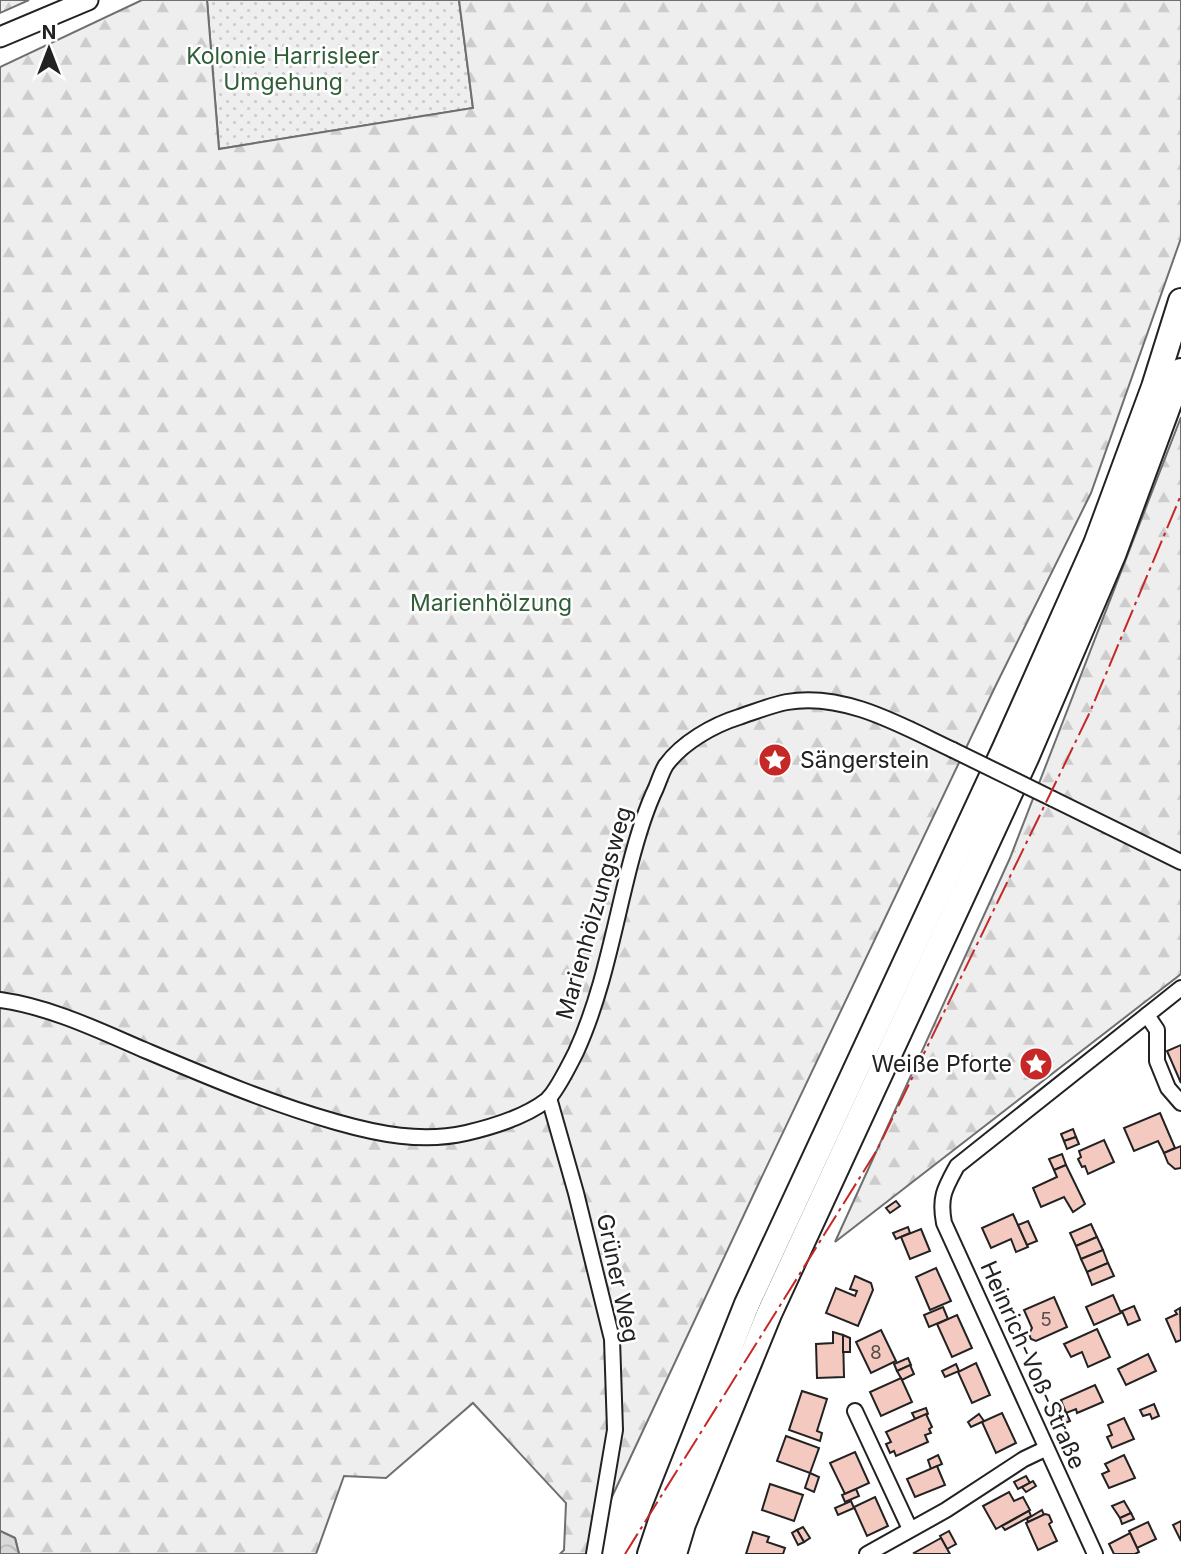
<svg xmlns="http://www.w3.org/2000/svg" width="1181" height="1554" font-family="Inter,sans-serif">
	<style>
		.green { fill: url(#green-dots); stroke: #6f6f6f; stroke-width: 2 }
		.forest { fill: url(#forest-firs); stroke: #6f6f6f; stroke-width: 2 }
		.water { fill: url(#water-waves); stroke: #6f6f6f; stroke-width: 2 }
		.building { fill: #f3c9c0; stroke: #222; stroke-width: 2 }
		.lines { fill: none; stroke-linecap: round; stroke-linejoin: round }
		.street-casing { stroke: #222; stroke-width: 18 }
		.secondary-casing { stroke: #222; stroke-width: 23 }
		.highway-casing { stroke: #222; stroke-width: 28 }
		.street { stroke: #fff; stroke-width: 14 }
		.secondary { stroke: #fff; stroke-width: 19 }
		.highway { stroke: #fff; stroke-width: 24 }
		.street-bridge-casing { stroke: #222; stroke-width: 18; stroke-linecap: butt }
		.street-bridge { stroke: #fff; stroke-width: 14 }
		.power { stroke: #c62828; stroke-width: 2; stroke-dasharray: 24 5 3.5 5; stroke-linecap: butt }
		.labels { text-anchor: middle; stroke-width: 5; stroke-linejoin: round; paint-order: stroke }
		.number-label { font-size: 19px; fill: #564c4a }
		.park-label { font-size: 23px; fill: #2f5e38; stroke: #fff }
		.poi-label { font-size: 23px; fill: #222; stroke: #fff; text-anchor: start }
		.street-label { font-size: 23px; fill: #222; stroke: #fff }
	</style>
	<defs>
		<pattern id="green-dots" width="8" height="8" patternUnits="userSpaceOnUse" patternTransform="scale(1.75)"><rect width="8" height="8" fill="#eee"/><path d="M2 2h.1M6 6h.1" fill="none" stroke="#ccc" stroke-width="1.8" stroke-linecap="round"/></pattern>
		<pattern id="forest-firs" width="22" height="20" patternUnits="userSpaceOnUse" patternTransform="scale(1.75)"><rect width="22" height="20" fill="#eee"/><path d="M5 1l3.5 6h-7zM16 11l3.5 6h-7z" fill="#ccc"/></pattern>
		<pattern id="water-waves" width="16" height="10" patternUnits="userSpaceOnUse" patternTransform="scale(1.75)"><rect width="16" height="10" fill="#d9d9d9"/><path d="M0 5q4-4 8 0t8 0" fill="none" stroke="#bababa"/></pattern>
	</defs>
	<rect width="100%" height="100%" fill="#fff"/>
	<path class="green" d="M 207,0 L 459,0 L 473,108 L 219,149 Z"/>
	<g class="forest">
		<path d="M 0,0 L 29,0 L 0,13 Z"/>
		<path d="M 142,0 L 207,0 L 219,149 L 473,108 L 459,0 L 1181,0 L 1181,238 L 1091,493 L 996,685 L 757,1187 L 611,1499 L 589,1554 L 560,1554 L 564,1550 L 566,1503 L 473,1403 L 386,1478 L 344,1476 L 316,1554 L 19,1554 L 15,1538 L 0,1531 L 0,67 Z"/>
		<path d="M 1181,417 L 1181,974 L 835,1242 L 1010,858 Z"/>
	</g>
	<path class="water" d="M 0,1531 L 15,1538 L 19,1554 L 0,1554 Z"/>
	<g class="building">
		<path d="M 1181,1045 L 1181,1083 L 1167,1051 Z"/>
		<path d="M 1160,1113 L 1175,1148 L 1164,1153 L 1158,1141 L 1134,1151 L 1124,1128 Z"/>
		<path d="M 1073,1129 L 1076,1137 L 1064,1141 L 1061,1134 Z"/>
		<path d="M 1076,1137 L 1079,1144 L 1067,1149 L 1064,1141 Z"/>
		<path d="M 1104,1140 L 1114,1162 L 1088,1174 L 1085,1166 L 1082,1167 L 1078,1159 L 1081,1157 L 1079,1151 Z"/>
		<path d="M 1181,1146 L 1181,1168 L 1175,1169 L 1168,1163 L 1164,1153 Z"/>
		<path d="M 1062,1154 L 1066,1165 L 1054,1170 L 1049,1159 Z"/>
		<path d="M 1066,1165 L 1085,1204 L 1073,1212 L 1064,1197 L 1041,1207 L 1033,1188 L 1057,1177 L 1054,1170 Z"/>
		<path d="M 896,1201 L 900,1206 L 890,1213 L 886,1208 Z"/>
		<path d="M 1013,1214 L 1028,1247 L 1016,1252 L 1011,1239 L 991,1248 L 982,1228 Z"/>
		<path d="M 1028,1221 L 1037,1241 L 1027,1245 L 1018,1225 Z"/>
		<path d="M 1091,1224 L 1097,1237 L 1076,1246 L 1070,1233 Z"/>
		<path d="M 908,1227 L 910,1233 L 896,1239 L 893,1233 Z"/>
		<path d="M 921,1229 L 930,1251 L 910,1259 L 901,1237 Z"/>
		<path d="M 1097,1237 L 1103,1250 L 1081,1259 L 1076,1246 Z"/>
		<path d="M 1103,1250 L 1108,1263 L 1087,1272 L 1081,1259 Z"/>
		<path d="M 1108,1263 L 1114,1276 L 1092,1285 L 1087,1272 Z"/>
		<path d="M 936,1268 L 951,1301 L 930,1310 L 916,1277 Z"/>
		<path d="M 855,1276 L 871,1283 L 873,1290 L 858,1326 L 826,1313 L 836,1288 L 855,1296 L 857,1291 L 850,1289 Z"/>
		<path d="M 1113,1295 L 1121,1313 L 1094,1325 L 1086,1307 Z"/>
		<path d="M 1054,1297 L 1067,1327 L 1036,1341 L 1031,1339 L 1029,1334 L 1032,1328 L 1024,1310 Z"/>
		<path d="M 1134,1306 L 1140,1320 L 1128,1325 L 1122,1311 Z"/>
		<path d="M 943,1307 L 948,1319 L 929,1327 L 924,1315 Z"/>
		<path d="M 1180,1308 L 1181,1340 L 1176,1342 L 1166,1319 L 1177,1314 L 1175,1311 Z"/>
		<path d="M 957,1315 L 972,1348 L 952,1357 L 937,1324 Z"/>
		<path d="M 1097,1329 L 1110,1357 L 1088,1367 L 1082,1352 L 1071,1357 L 1064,1344 Z"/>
		<path d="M 881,1330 L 896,1361 L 871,1373 L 856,1342 Z"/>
		<path d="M 833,1332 L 843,1335 L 844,1377 L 817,1378 L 816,1344 L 833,1343 Z"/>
		<path d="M 843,1335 L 850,1338 L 850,1352 L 843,1352 Z"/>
		<path d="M 1148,1354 L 1156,1371 L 1126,1385 L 1118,1369 Z"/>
		<path d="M 908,1358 L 911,1365 L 897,1371 L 894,1364 Z"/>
		<path d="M 976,1363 L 990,1395 L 972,1403 L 958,1372 Z"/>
		<path d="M 956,1364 L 959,1371 L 945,1377 L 942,1371 Z"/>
		<path d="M 910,1365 L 914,1374 L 902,1380 L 897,1371 Z"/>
		<path d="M 901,1378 L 912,1402 L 881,1416 L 870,1392 Z"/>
		<path d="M 1095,1385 L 1103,1402 L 1077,1413 L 1076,1409 L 1066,1413 L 1061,1400 Z"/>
		<path d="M 802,1391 L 827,1399 L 817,1431 L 822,1433 L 820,1441 L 789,1430 Z"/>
		<path d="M 1154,1404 L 1159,1416 L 1152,1419 L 1150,1414 L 1143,1416 L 1140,1410 Z"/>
		<path d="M 1063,1406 L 1070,1421 L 1061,1425 L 1055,1410 Z"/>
		<path d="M 926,1408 L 928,1414 L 915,1419 L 912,1413 Z"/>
		<path d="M 1002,1413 L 1016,1443 L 996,1453 L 982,1422 Z"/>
		<path d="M 926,1414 L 932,1427 L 929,1429 L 931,1433 L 925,1435 L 928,1442 L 896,1456 L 894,1451 L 890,1453 L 886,1444 L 891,1442 L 886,1432 Z"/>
		<path d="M 979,1414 L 984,1421 L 971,1427 L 968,1422 Z"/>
		<path d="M 1124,1418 L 1134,1439 L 1112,1448 L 1107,1437 L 1112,1435 L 1108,1425 Z"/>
		<path d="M 786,1436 L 819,1448 L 810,1473 L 777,1461 Z"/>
		<path d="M 855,1452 L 869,1483 L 845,1494 L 830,1463 Z"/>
		<path d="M 938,1455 L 942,1464 L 931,1469 L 928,1460 Z"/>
		<path d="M 1124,1455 L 1135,1478 L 1109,1488 L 1102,1474 L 1109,1471 L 1105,1464 Z"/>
		<path d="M 937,1466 L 945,1485 L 915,1497 L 907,1479 Z"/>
		<path d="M 810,1473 L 819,1477 L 814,1492 L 805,1488 Z"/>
		<path d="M 1026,1476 L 1030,1483 L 1018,1489 L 1014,1482 Z"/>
		<path d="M 1033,1481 L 1036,1486 L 1026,1492 L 1022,1487 Z"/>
		<path d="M 770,1484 L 803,1495 L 794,1521 L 762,1510 Z"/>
		<path d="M 856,1489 L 859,1496 L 845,1502 L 842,1495 Z"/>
		<path d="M 1009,1492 L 1014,1501 L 1023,1497 L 1030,1510 L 996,1529 L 983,1506 Z"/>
		<path d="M 875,1497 L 888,1526 L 867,1536 L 854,1507 Z"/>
		<path d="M 851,1501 L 854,1508 L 838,1515 L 835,1508 Z"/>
		<path d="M 1124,1501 L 1131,1513 L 1120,1518 L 1112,1506 Z"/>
		<path d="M 1042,1510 L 1044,1515 L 1028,1522 L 1027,1519 Z"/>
		<path d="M 1029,1511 L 1031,1516 L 1005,1530 L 1002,1526 Z"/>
		<path d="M 1131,1513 L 1134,1519 L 1122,1524 L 1120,1518 Z"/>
		<path d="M 1045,1514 L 1049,1515 L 1052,1522 L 1049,1524 L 1057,1541 L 1038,1550 L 1026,1523 Z"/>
		<path d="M 1181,1521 L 1181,1541 L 1173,1525 Z"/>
		<path d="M 1148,1522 L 1156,1539 L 1137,1548 L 1129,1531 Z"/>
		<path d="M 803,1527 L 810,1538 L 804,1542 L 797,1530 Z"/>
		<path d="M 797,1530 L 804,1542 L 798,1545 L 792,1533 Z"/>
		<path d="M 949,1531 L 956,1544 L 947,1549 L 940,1536 Z"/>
		<path d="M 753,1532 L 769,1537 L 767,1542 L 785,1548 L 783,1554 L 746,1554 Z"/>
		<path d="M 1130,1533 L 1139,1552 L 1135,1554 L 1114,1554 L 1109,1544 Z"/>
		<path d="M 941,1538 L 950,1554 L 915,1554 L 914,1553 Z"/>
	</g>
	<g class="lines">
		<defs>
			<g id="street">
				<path d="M 1053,799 L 1181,862"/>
				<path d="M 0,1000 C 50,1007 96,1029 142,1049 C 206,1076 269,1103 336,1122 C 378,1134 422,1143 466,1133 C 492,1127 525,1117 547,1100 C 556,1092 570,1064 576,1052 C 603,993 614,927 630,865 C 637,838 644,813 656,788 C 659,781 662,771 666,765 C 682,743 713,725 739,717 C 754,712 771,705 787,702 C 845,692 902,726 953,750"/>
				<path d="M 1147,1015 L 1157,1030 L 1157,1061 L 1168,1088 L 1181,1103"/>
				<path d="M 549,1098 L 576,1193 L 612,1339 L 615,1430 L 594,1554"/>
				<path d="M 855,1411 L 910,1529"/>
				<path d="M 867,1554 L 946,1510 L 1024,1459 L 1045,1449"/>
				<path d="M 1095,1554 L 944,1223 C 939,1197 945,1188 957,1166 L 1181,988"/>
			</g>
			<path id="secondary" d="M 0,37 L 88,0"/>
			<g id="highway">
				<path d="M 650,1554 L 662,1518 L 747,1304 L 1005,748 L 1096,544 L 1154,387 L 1181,301"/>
				<path d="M 674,1554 L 683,1524 L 769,1314 L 1026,758 L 1113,555 L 1181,371"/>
			</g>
		</defs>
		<use href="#street" class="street-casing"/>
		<use href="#secondary" class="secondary-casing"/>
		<use href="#highway" class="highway-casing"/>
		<use href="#street" class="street"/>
		<use href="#secondary" class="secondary"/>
		<use href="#highway" class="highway"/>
		<defs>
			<path id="street-bridge" d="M 953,750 L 1053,799"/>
		</defs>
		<use href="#street-bridge" class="street-bridge-casing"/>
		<use href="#street-bridge" class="street-bridge"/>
		<path class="power" d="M 625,1554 L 877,1150 L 1090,712 L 1181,495"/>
	</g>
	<defs>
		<symbol id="sight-disc" viewBox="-11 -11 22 22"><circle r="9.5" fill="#c62828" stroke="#fff"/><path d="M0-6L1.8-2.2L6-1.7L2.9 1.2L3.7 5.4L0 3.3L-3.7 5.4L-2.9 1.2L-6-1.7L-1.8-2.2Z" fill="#fff"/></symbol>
	</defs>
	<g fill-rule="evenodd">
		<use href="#sight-disc" x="756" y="741" width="38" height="38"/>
		<use href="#sight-disc" x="1017" y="1045" width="38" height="38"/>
	</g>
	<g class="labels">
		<g class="number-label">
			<text x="1046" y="1326">5</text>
			<text x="876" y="1359">8</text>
		</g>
		<g class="park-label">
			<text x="283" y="64">Kolonie Harrisleer<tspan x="283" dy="26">Umgehung</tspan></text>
			<text x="491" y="611">Marienhölzung</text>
		</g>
		<g class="poi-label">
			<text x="800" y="768">Sängerstein</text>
			<text x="1012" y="1072" text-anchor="end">Weiße Pforte</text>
		</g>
		<g class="street-label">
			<text transform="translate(594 913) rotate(-74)" y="8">Marienhölzungsweg</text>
			<text transform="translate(618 1278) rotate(78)" y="8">Grüner Weg</text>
			<text transform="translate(1033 1365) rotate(66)" y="8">Heinrich-Voß-Straße</text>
		</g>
	</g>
	<g transform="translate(49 49)" stroke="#ffffff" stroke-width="5" paint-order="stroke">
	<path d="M0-5L12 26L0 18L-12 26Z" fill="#222222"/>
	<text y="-10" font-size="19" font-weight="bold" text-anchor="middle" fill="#222222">N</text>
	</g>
</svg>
